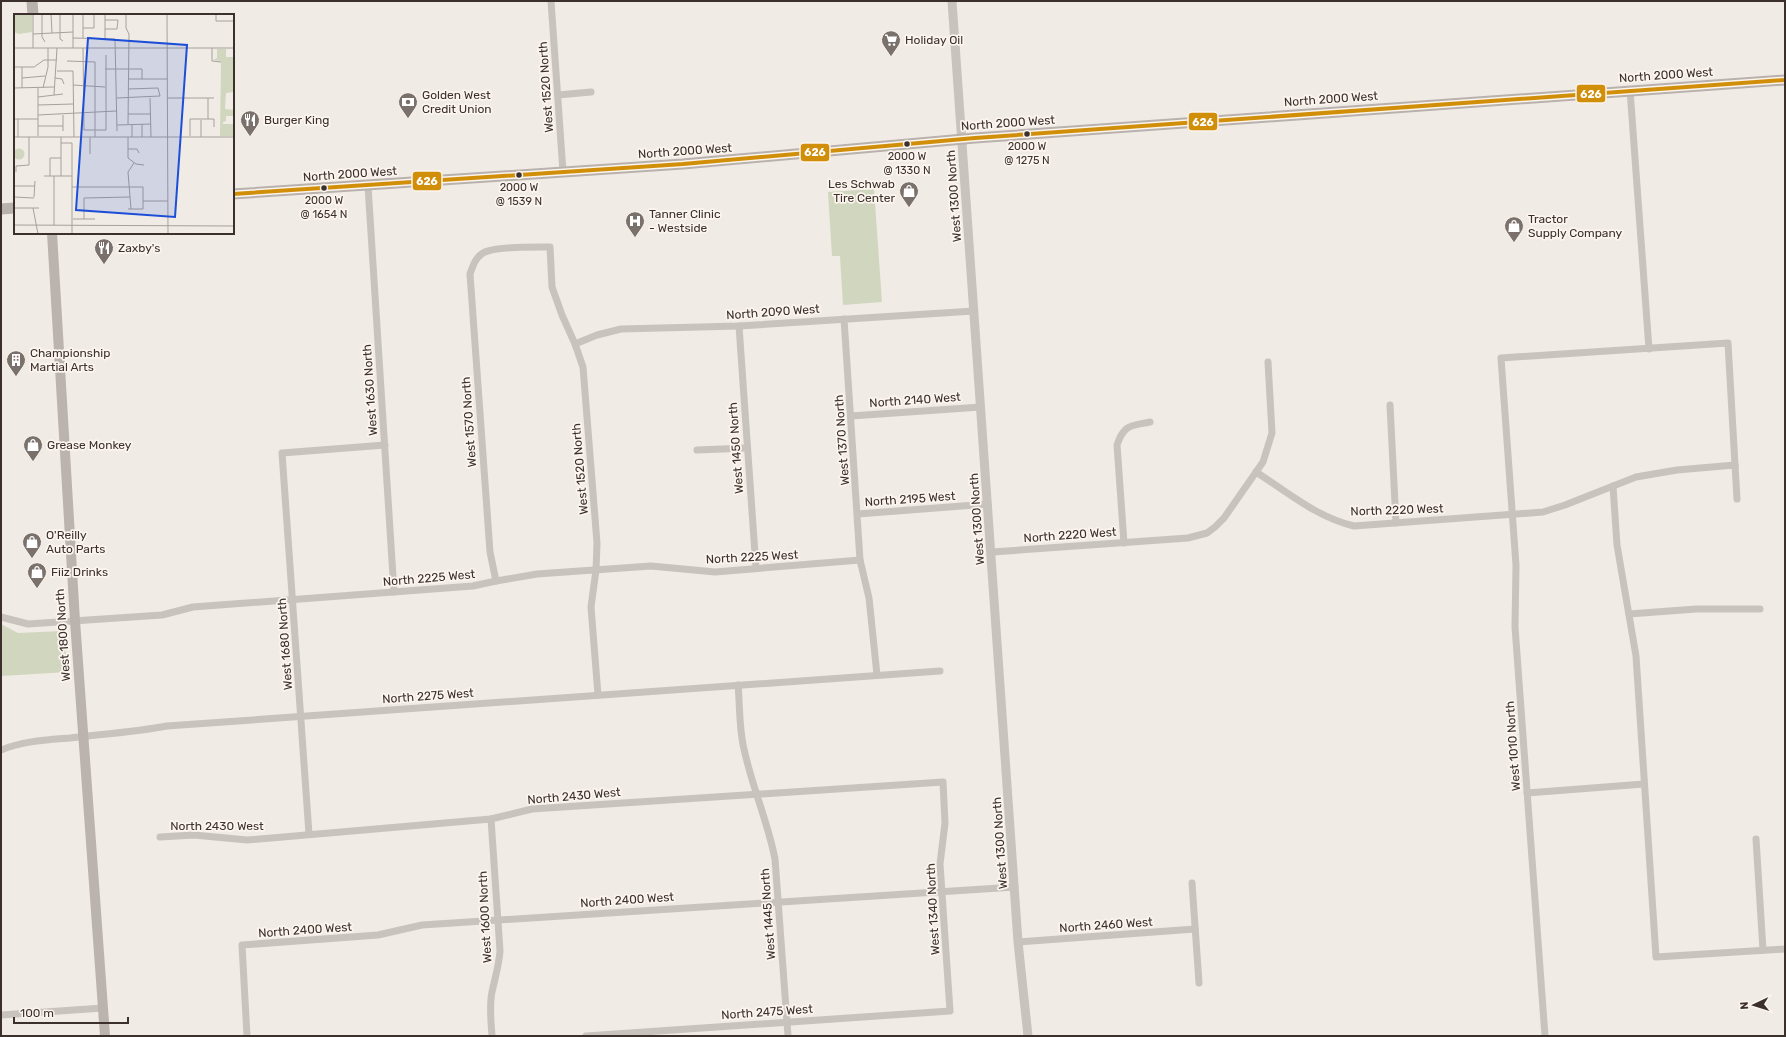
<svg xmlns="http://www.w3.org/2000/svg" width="1786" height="1037" font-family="Rubik,sans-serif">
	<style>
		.green { fill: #d1d6bf }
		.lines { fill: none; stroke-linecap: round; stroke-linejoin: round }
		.minor { stroke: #c9c3be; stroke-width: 7 }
		.tertiary { stroke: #c9c3be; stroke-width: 9 }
		.secondary { stroke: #bab3ae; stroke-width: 10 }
		.primary { stroke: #b8b1ad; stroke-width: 11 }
		.bus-1-casing { stroke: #fbf5ee; stroke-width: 7 }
		.bus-1 { stroke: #d18e09; stroke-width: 4 }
		.bus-dot { fill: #3b302b; stroke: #fbf5ee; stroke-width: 1.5 }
		.labels { text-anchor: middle; stroke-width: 3.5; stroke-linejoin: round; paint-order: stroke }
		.bus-label { font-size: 11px; fill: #3b302b; stroke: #fbf5ee }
		.poi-label { font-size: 12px; fill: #3b302b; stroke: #fbf5ee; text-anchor: start }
		.street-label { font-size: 12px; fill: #3b302b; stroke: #fbf5ee }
		.inset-road { fill: none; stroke: #a8a09b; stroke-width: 1 }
		.view { fill: #1d4ed8; fill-opacity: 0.15; stroke: #1d4ed8; stroke-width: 2 }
		.inset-edge { fill: none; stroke: #3b302b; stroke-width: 2 }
		.line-badge { stroke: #fbf5ee; stroke-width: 1.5 }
		.badge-label { font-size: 11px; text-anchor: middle; font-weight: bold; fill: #fff }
	</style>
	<rect width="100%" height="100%" fill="#f0ebe5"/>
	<g class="green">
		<path d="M 874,189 L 882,302 L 843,305 L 840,256 L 832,256 L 828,192 Z"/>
		<path d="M 1,624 L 18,633 L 63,631 L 68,672 L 1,676 Z"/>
	</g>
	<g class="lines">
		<g class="minor">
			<path d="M 551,1 L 563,172"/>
			<path d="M 1630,90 L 1649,349"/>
			<path d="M 558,95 L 591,92"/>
			<path d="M 368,186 L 394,592"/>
			<path d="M 844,319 L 860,560 L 869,598 L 877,675"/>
			<path d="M 739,326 L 756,568"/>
			<path d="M 575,344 L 597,335 L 621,329 L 739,326 L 974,311"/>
			<path d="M 1390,405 L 1396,523"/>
			<path d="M 851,416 L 981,407"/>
			<path d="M 697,450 L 747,448"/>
			<path d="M 1256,472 C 1287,492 1318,518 1354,526 L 1543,512 L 1565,505 L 1636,477 L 1677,470 L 1735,465 L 1737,499"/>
			<path d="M 1613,486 L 1617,545 L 1636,656 L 1656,957 L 1785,949"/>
			<path d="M 858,514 L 988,504"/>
			<path d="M 1124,543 L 1117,445 C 1124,424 1131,426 1150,422"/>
			<path d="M 992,552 L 1188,538 L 1207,533 L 1215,527 L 1224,518 L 1263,462 L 1272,433 L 1268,362"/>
			<path d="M 496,581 L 490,552 L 470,274 C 473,266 475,258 483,253 C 494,246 535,247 550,247 L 552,287 L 562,315 L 575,344 L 583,367 L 597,543 L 596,570 L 591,607 L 598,695"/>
			<path d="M 1629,614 L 1696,609 L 1760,609"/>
			<path d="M 1,617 L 28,624 L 162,615 L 193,607 L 473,586 L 496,581 L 537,574 L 651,566 L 715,572 L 860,560"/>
			<path d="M 738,685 C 740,706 739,729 744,749 C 752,787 768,822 775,859 L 788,1036"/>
			<path d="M 1,750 C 23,741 46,740 70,738 C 103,734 135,732 167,726 L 940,671"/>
			<path d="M 1527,793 L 1644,784"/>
			<path d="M 491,819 L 500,951 C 499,965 495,978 492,992 C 489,1006 491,1021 492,1036"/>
			<path d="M 309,834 L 282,453 L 385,445"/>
			<path d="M 160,837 L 194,835 L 247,840 L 491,819 L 532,809 L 943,782 L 945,823 L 940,864 L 950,1011 L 586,1036"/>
			<path d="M 1756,839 L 1763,950"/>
			<path d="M 1192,883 L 1199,983"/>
			<path d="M 1018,942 L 1195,929"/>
			<path d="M 1,1015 L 103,1008"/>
			<path d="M 247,1036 L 242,945 L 378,935 L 422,925 L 1015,887"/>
			<path d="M 1545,1036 L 1515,627 L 1516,565 L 1501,358 L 1728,343 L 1735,465"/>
		</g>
		<path class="tertiary" d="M 952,1 L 1018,942 L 1028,1036"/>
		<path class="secondary" d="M 52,233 L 75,621 L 105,1036"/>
		<g class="primary">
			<path d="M 32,1 L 33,15"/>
			<path d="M 233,194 L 683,164 L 975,138 L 1785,80"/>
			<path d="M 1,209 L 15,208"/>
		</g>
		<defs>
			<path id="bus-1" d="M 233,194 L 683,164 L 975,138 L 1785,80"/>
		</defs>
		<use href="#bus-1" class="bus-1-casing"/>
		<use href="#bus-1" class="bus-1"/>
	</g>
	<defs>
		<symbol id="supermarket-pin" viewBox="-11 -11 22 30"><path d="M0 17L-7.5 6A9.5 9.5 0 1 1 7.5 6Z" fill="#7a716c" stroke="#fbf5ee"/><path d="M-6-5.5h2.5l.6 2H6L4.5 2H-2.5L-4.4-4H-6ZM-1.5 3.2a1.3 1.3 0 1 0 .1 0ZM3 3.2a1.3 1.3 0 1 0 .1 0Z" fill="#fff"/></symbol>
		<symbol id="bank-pin" viewBox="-11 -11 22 30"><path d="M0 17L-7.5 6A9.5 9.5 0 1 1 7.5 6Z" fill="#7a716c" stroke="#fbf5ee"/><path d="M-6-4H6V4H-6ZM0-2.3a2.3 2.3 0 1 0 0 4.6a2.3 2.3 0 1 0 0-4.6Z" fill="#fff"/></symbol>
		<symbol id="restaurant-pin" viewBox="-11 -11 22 30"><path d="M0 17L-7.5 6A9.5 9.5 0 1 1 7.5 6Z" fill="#7a716c" stroke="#fbf5ee"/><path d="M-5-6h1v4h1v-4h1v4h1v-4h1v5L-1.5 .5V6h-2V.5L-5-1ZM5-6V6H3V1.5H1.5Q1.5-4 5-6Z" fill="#fff"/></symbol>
		<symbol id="shop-pin" viewBox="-11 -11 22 30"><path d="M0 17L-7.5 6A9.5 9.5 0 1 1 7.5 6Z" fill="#7a716c" stroke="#fbf5ee"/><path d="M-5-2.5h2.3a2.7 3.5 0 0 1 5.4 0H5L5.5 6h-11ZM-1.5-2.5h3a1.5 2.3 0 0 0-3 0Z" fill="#fff"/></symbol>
		<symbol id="hospital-pin" viewBox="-11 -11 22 30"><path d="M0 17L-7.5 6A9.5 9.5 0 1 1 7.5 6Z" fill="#7a716c" stroke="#fbf5ee"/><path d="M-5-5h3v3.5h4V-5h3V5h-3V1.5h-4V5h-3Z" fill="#fff"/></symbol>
		<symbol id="building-pin" viewBox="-11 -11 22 30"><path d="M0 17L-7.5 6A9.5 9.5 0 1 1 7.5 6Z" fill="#7a716c" stroke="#fbf5ee"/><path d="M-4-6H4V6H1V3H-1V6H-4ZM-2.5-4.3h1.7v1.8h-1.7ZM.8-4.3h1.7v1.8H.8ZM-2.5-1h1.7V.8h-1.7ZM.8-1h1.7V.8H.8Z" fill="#fff"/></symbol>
	</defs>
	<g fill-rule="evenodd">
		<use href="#supermarket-pin" x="880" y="29" width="22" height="30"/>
		<use href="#bank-pin" x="397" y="91" width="22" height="30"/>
		<use href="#restaurant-pin" x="239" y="109" width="22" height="30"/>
		<use href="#shop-pin" x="898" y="180" width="22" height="30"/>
		<use href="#hospital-pin" x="624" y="210" width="22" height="30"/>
		<use href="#shop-pin" x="1503" y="215" width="22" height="30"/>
		<use href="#restaurant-pin" x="93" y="237" width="22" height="30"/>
		<use href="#building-pin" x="5" y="349" width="22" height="30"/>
		<use href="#shop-pin" x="22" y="434" width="22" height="30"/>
		<use href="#shop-pin" x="21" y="531" width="22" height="30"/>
		<use href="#shop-pin" x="26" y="561" width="22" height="30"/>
	</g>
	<g class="bus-dot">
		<circle cx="1027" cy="134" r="3.5"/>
		<circle cx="907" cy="144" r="3.5"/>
		<circle cx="519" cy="175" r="3.5"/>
		<circle cx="324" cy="188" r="3.5"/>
	</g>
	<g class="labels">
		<g class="bus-label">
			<text x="1027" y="150">2000 W<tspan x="1027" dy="14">@ 1275 N</tspan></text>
			<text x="907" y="160">2000 W<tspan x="907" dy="14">@ 1330 N</tspan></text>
			<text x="519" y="191">2000 W<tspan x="519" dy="14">@ 1539 N</tspan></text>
			<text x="324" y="204">2000 W<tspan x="324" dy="14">@ 1654 N</tspan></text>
		</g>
		<g class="poi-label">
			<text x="905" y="44">Holiday Oil</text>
			<text x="422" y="99">Golden West<tspan x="422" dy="14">Credit Union</tspan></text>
			<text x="264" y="124">Burger King</text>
			<text x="895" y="188" text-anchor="end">Les Schwab<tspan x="895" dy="14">Tire Center</tspan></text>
			<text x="649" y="218">Tanner Clinic<tspan x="649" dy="14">- Westside</tspan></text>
			<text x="1528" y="223">Tractor<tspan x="1528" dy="14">Supply Company</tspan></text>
			<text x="118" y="252">Zaxby's</text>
			<text x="30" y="357">Championship<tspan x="30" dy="14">Martial Arts</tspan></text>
			<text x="47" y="449">Grease Monkey</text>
			<text x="46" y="539">O'Reilly<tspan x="46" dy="14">Auto Parts</tspan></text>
			<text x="51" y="576">Fiiz Drinks</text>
		</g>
		<g class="street-label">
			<text transform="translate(1666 75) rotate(-4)" y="4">North 2000 West</text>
			<text transform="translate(546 87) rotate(-94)" y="4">West 1520 North</text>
			<text transform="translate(1331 99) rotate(-4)" y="4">North 2000 West</text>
			<text transform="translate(1008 123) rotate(-4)" y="4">North 2000 West</text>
			<text transform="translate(685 151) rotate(-4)" y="4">North 2000 West</text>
			<text transform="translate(350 174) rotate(-4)" y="4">North 2000 West</text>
			<text transform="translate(954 196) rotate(-94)" y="4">West 1300 North</text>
			<text transform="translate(773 312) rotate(-4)" y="4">North 2090 West</text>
			<text transform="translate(370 390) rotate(-94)" y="4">West 1630 North</text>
			<text transform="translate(915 400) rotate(-4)" y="4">North 2140 West</text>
			<text transform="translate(469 422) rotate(-94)" y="4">West 1570 North</text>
			<text transform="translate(842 440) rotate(-94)" y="4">West 1370 North</text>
			<text transform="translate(736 448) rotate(-94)" y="4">West 1450 North</text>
			<text transform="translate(580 469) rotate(-95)" y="4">West 1520 North</text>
			<text transform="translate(910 499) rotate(-4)" y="4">North 2195 West</text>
			<text transform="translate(1397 510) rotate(-2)" y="4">North 2220 West</text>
			<text transform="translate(977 519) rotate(-94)" y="4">West 1300 North</text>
			<text transform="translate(1070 535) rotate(-4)" y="4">North 2220 West</text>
			<text transform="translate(752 557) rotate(-3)" y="4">North 2225 West</text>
			<text transform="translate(429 578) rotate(-5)" y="4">North 2225 West</text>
			<text transform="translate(63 635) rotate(-94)" y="4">West 1800 North</text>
			<text transform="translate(285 644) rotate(-94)" y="4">West 1680 North</text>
			<text transform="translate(428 696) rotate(-4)" y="4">North 2275 West</text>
			<text transform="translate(1513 746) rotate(-94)" y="4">West 1010 North</text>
			<text transform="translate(574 796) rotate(-5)" y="4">North 2430 West</text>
			<text x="217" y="830">North 2430 West</text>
			<text transform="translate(1000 843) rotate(-94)" y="4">West 1300 North</text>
			<text transform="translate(627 900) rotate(-4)" y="4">North 2400 West</text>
			<text transform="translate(933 909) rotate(-93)" y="4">West 1340 North</text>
			<text transform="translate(768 914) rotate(-94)" y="4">West 1445 North</text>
			<text transform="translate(485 917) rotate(-93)" y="4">West 1600 North</text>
			<text transform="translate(1106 925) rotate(-4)" y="4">North 2460 West</text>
			<text transform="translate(305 930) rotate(-4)" y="4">North 2400 West</text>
			<text transform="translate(767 1012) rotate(-4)" y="4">North 2475 West</text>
		</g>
	</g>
	<g transform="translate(14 14)">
		<rect width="220" height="220" fill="#f0ebe5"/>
		<path d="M 0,0 L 18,0 L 18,18 L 5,20 L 0,18 ZM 203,35 L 212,35 L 212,43 L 220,43 L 220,78 L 212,79 L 211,95 L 220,96 L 220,102 L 212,102 L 212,107 L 209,108 L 209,110 L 220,110 L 219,122 L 206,122 L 207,47 L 199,46 L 203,44 ZM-0.5 140a5.5 5.5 0 1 1 11 0a5.5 5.5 0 1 1-11 0Z" fill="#d1d6bf"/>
		<path class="inset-road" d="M 28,0 L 28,23 L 31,28M 37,0 L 38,19M 46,0 L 46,25 L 49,27M 59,0 L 59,34M 91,0 L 91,25M 112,0 L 112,14 L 115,20 L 114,110M 153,0 L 154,220M 202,0 L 202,7 L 220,7M 69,14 L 80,14 L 80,0M 91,15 L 103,15 L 104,6 L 91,6M 19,20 L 59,18M 59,24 L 101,25 L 103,117M 69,24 L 69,0M 0,34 L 220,34M 19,34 L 19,0M 69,34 L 70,116 L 92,116 L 92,41M 198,34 L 198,47 L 207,48M 53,47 L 81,48 L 81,123M 0,53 L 20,53 L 30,46 L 43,46M 8,53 L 8,74M 91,55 L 128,55 L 128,65M 43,57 L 59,57 L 60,123M 8,64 L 31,62M 41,64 L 48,65 L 50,70M 114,65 L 153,65M 59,71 L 91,73M 0,74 L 40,73M 24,74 L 24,122M 29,74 L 34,53 L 34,34M 40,81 L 43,34M 24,83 L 49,80M 103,84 L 146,82 L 144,74 L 114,75M 136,84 L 137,123M 153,84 L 200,84M 24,91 L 59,90M 114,100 L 137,100M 24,101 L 102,97M 49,101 L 49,117M 0,105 L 24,105M 4,105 L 4,123M 194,105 L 194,84M 118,110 L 118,123M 128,110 L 128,123M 103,111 L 137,110M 24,112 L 49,112M 176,122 L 176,105 L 200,105 L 200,113M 0,123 L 220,123M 47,123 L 47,162M 76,123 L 76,140M 114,123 L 114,144 L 122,150 L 130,151M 187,123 L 187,106M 47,129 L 58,129 L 58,220M 114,135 L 123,135 L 125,139M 2,158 L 2,152 L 15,151 L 15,123M 30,162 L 58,162M 36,162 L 36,144 L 47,144M 0,172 L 21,172M 58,173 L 129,173 L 129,195 L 117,195M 0,183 L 20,184M 20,183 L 21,167M 129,187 L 154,187M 0,194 L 25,194M 19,194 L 24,220M 114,195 L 117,195 L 114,158 L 120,149M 59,205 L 81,205M 70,205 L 70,184 L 116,183M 0,211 L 220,212M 40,211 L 40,162"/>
		<path class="view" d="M 74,24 L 173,31 L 161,203 L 62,196 Z"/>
		<rect width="220" height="220" class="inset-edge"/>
	</g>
	<g class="line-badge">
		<rect x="1576" y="84" width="30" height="19" rx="4" fill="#d18e09"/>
		<rect x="1188" y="112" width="30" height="19" rx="4" fill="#d18e09"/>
		<rect x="800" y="143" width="30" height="19" rx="4" fill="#d18e09"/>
		<rect x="412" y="171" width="30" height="20" rx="4" fill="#d18e09"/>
	</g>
	<g class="badge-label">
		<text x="1591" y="98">626</text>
		<text x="1203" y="126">626</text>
		<text x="815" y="156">626</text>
		<text x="427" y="185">626</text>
	</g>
	<rect width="1786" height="1037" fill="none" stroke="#3b302b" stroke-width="4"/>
	<g transform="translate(1754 1005) rotate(266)" stroke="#fbf5ee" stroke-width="3" paint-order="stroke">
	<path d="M0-3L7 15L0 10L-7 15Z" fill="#3b302b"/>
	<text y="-6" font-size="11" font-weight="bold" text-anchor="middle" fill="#3b302b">N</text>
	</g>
	<path d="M14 1017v6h114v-6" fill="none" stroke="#3b302b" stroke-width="2"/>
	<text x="20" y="1017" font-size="12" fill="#3b302b" stroke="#fbf5ee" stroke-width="3" paint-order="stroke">100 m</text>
</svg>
